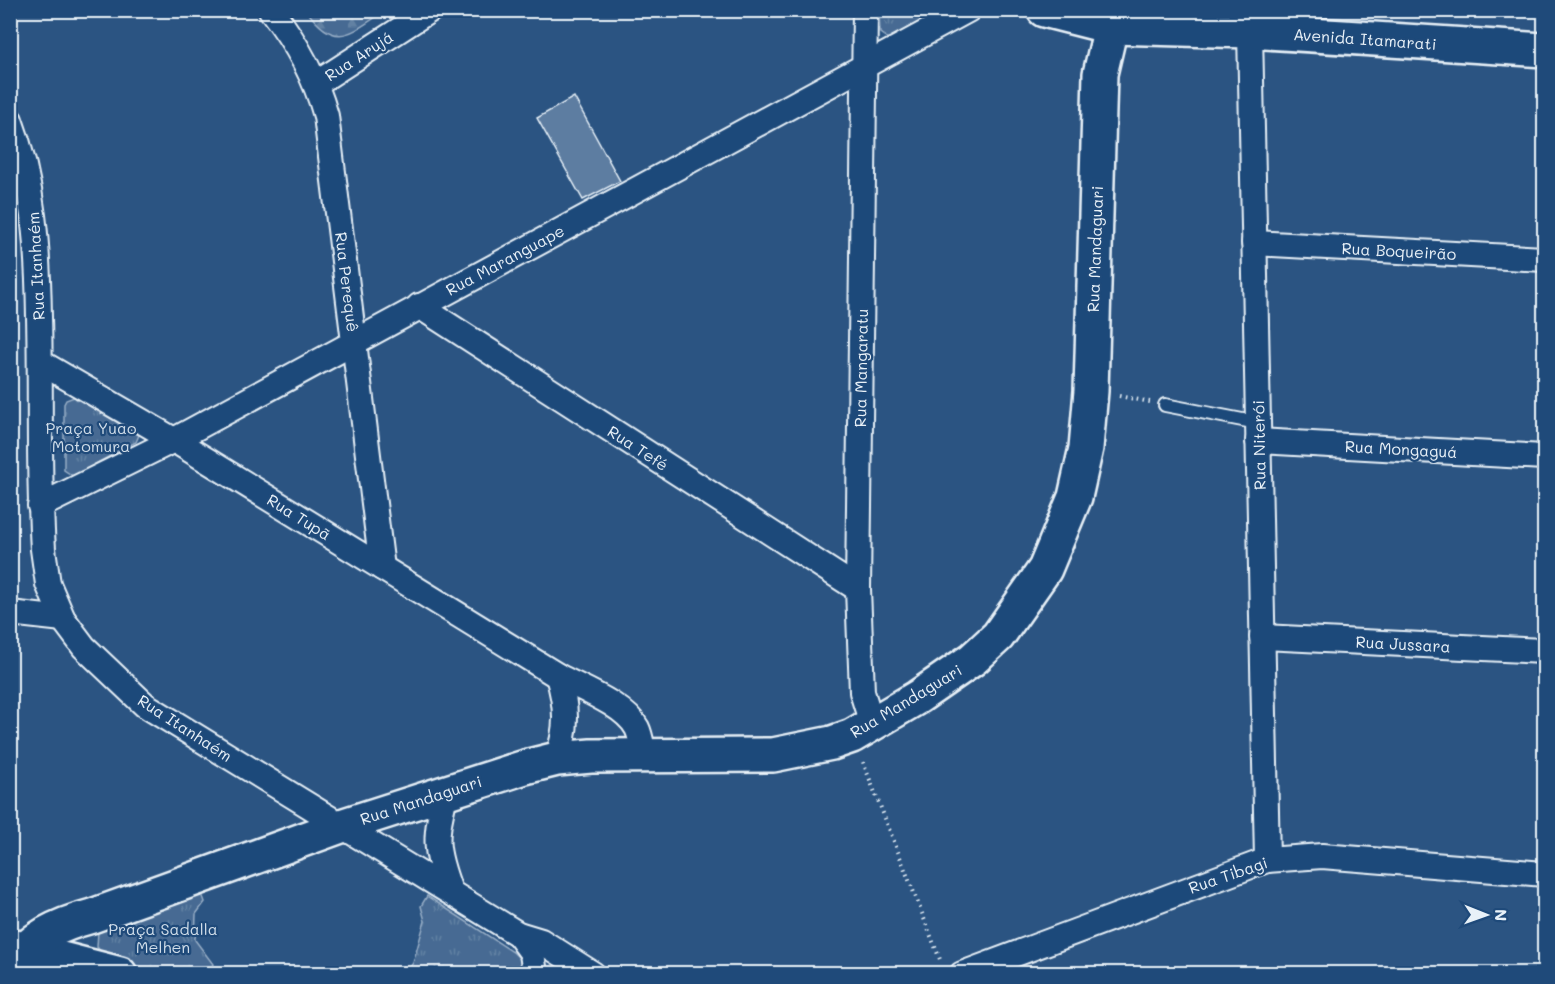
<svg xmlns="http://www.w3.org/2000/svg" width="1555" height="984" font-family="Mali,sans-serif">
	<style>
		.forest { fill: url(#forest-firs); stroke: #98aec6; stroke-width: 1.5 }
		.park { fill: url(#park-tufts); stroke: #98aec6; stroke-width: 1.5 }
		.building { fill: #5d7da1; stroke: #e8f1f8; stroke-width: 1.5 }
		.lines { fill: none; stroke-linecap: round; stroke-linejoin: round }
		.lane-casing { stroke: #e8f1f8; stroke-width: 16 }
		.street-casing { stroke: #e8f1f8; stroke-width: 28 }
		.secondary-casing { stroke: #e8f1f8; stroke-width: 38 }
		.primary-casing { stroke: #e8f1f8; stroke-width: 38 }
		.path { stroke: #e8f1f8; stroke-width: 4; stroke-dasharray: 1.5 4.5; stroke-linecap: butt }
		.lane { stroke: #1f4a7a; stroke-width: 12 }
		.street { stroke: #1f4a7a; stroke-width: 24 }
		.secondary { stroke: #1f4a7a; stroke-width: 33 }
		.primary { stroke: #1f4a7a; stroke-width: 33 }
		.labels { text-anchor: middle; stroke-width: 4.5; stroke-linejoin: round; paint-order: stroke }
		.street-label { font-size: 16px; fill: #e8f1f8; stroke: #1f4a7a }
		.park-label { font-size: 16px; fill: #d0dde9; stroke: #1f4a7a }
	</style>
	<defs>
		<pattern id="forest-firs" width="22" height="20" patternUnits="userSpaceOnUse" patternTransform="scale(1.5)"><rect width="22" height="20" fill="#476b93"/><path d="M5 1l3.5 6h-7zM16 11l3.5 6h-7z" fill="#6281a3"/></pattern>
		<pattern id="park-tufts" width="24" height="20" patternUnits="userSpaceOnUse" patternTransform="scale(1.5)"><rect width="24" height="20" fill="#476b93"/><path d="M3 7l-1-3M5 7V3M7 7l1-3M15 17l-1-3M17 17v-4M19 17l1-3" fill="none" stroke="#6281a3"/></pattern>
	</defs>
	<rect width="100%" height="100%" fill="#2b5482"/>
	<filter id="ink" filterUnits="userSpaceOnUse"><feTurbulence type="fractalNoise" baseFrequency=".0167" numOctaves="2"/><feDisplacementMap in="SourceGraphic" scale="12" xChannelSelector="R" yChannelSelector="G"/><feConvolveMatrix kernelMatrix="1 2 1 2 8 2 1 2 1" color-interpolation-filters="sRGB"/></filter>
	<g filter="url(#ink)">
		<path class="forest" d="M 307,11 L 385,11 C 351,33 336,51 307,11 Z"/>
		<g class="park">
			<path d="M 879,11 L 942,11 L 890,40 L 880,33 Z"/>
			<path d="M 74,397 L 139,435 L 136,442 L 73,476 L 64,470 L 64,404 L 66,400 Z"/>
			<path d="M 201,891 L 205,902 L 196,914 L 195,940 L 213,964 L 209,973 C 184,973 111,969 97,947 L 98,931 Z"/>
			<path d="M 427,896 L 513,952 L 521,960 L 522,974 L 405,974 L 413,963 L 425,921 L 421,906 Z"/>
		</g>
		<path class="building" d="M 574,97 L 620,181 L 583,200 L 537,118 Z"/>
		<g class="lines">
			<defs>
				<path id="lane" d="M 1165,405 L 1258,423"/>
				<g id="street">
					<path d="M 271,10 C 296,42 315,76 326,116 L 382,568"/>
					<path d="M 865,10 L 858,589 L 862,692 L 872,724"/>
					<path d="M 1250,31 L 1267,860"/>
					<path d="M 317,83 L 430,10"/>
					<path d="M 10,120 C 34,184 38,248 39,317 C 41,394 38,472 43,549 L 48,584 L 63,619 L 84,647 L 145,705 L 518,934 L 541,941 L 593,974"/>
					<path d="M 1254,243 L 1544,259"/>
					<path d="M 419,306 L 858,589"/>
					<path d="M 40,362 L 174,440 L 558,676 C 580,688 625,705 637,728 C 641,736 642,747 644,756"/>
					<path d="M 1258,441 L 1544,457"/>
					<path d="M 40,506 L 174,440 L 968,10"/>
					<path d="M 10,613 L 63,619"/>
					<path d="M 1262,637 L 1544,651"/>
					<path d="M 557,759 C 568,729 567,706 558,676"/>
					<path d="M 446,791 C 435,838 433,845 450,891"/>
					<path d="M 518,934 L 532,953 L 535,974"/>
					<path d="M 962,974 L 1267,860 L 1322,856 L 1544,874"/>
				</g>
				<g id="secondary">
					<path d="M 11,946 L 120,974"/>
					<path d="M 10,967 C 31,937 58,925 92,916 L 341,826 L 525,767 L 557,759 L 591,756 L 773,755 L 832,743 L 852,736 L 918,697 L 973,659 L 998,636 L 1045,569 L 1075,497 L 1086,448 L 1091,391 L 1100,74 L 1111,27"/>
				</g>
				<path id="primary" d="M 1044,10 L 1111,27 L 1250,31 L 1544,50"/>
			</defs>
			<use href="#lane" class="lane-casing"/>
			<use href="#street" class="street-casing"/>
			<use href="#secondary" class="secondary-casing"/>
			<use href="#primary" class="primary-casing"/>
			<g class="path">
				<path d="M 1119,396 L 1150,402"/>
				<path d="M 863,762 L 941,962"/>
			</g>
			<use href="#lane" class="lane"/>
			<use href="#street" class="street"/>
			<use href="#secondary" class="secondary"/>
			<use href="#primary" class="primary"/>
		</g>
	</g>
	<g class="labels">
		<g class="street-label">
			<text transform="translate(1365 39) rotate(4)" y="6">Avenida Itamarati</text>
			<text transform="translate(359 56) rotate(-33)" y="6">Rua Arujá</text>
			<text transform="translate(1095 249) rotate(-88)" y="6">Rua Mandaguari</text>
			<text transform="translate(1399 251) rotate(3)" y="6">Rua Boqueirão</text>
			<text transform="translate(505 260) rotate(-28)" y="6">Rua Maranguape</text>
			<text transform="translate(36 266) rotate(-93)" y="6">Rua Itanhaém</text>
			<text transform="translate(347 282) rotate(83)" y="6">Rua Perequê</text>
			<text transform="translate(861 368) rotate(-89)" y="6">Rua Mangaratu</text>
			<text transform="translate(1259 445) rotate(-91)" y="6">Rua Niterói</text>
			<text transform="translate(638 448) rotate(33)" y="6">Rua Tefé</text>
			<text transform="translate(1401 449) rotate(3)" y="6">Rua Mongaguá</text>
			<text transform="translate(299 517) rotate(32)" y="6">Rua Tupã</text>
			<text transform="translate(1403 644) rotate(3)" y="6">Rua Jussara</text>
			<text transform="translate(906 701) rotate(-31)" y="6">Rua Mandaguari</text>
			<text transform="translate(185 728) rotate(33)" y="6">Rua Itanhaém</text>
			<text transform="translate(421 800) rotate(-18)" y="6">Rua Mandaguari</text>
			<text transform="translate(1228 875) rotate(-19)" y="6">Rua Tibagi</text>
		</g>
		<g class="park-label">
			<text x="91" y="434">Praça Yuao<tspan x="91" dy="18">Motomura</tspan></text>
			<text x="163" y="935">Praça Sadalla<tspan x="163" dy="18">Melhen</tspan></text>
		</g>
	</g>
	<rect width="1555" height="984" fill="none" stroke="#1f4a7a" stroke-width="36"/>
	<rect x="18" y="18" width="1519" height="948" fill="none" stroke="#e8f1f8" stroke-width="2" filter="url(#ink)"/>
	<g transform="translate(1486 915) rotate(91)" stroke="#1f4a7a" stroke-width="4.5" paint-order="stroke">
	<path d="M0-4.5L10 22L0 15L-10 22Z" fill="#e8f1f8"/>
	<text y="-9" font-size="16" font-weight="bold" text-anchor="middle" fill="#e8f1f8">N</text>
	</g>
</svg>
